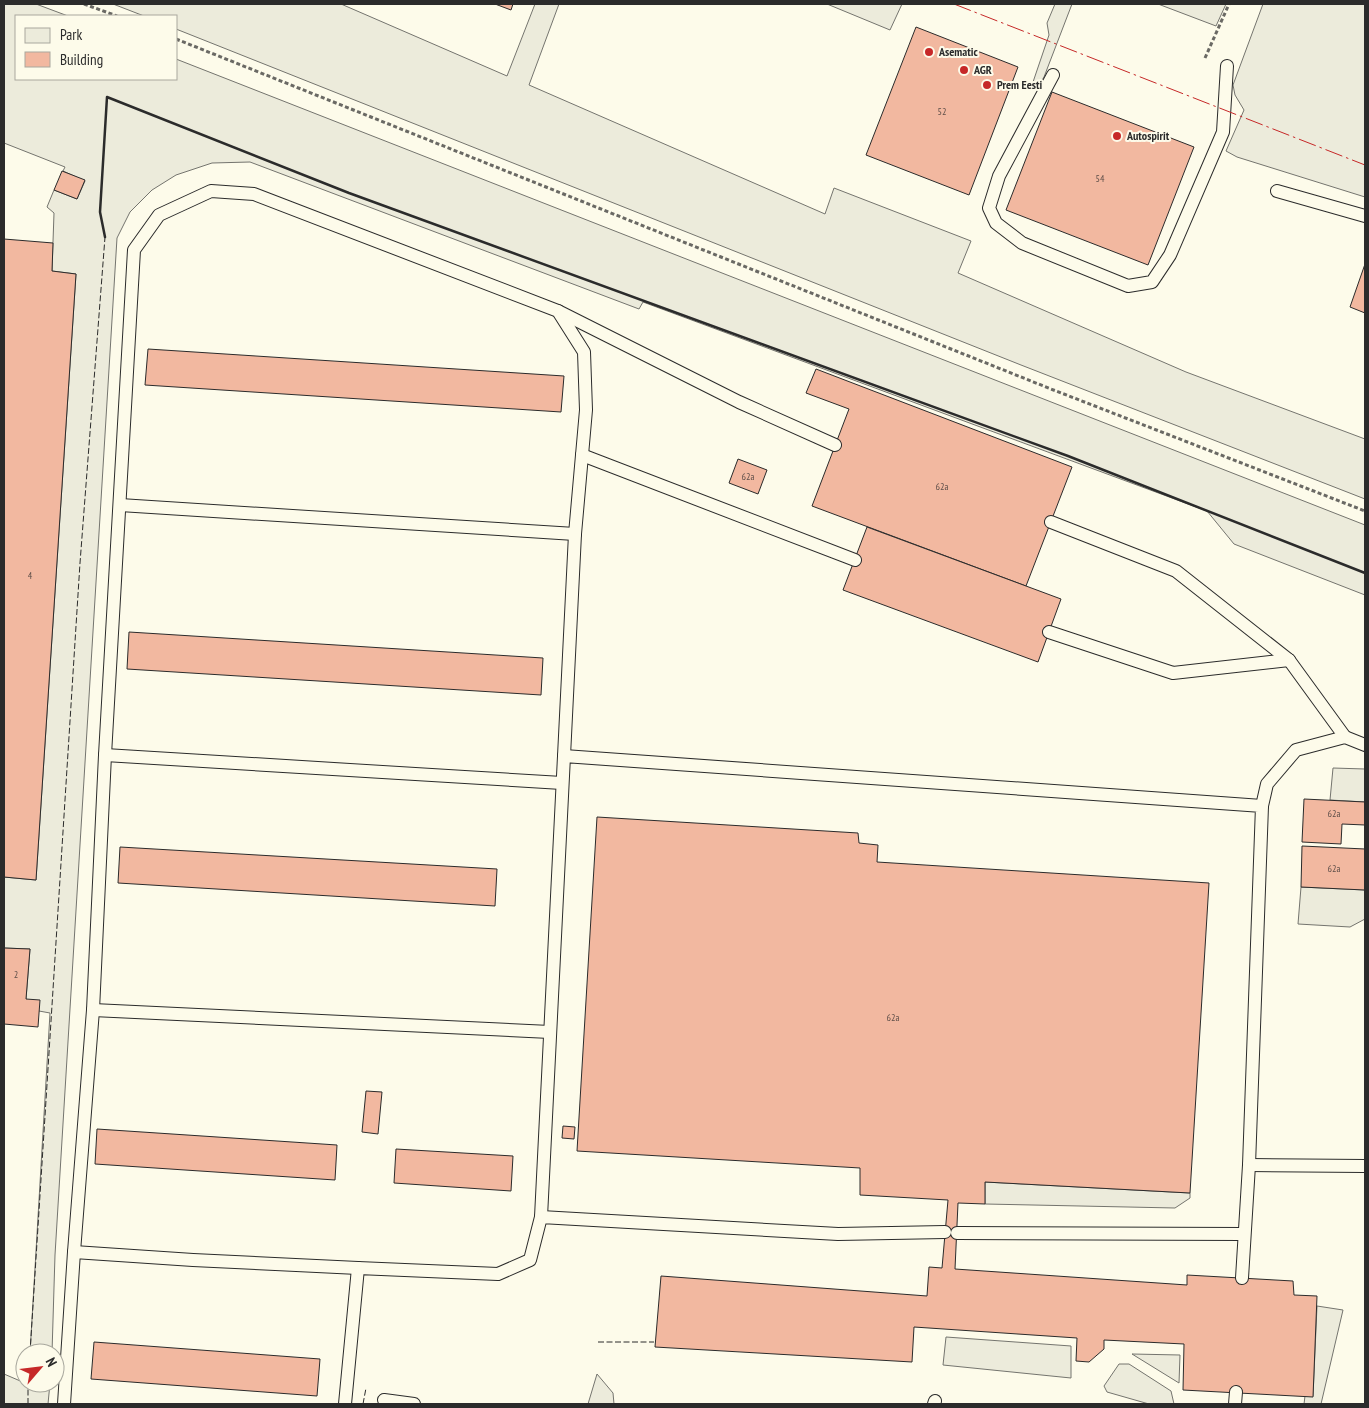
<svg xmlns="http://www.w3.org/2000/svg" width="1369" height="1408" font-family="'PT Sans Narrow',sans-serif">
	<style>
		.green { fill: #ecebdb; stroke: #74746e }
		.building { fill: #f2b8a0; stroke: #2b2b2b }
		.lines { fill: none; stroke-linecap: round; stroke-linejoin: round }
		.service-casing { stroke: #2b2b2b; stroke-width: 14 }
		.path { stroke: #6a6964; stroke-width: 3; stroke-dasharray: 4 2.5; stroke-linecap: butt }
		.service { stroke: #fdfbea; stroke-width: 12 }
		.fence { stroke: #2b2b2b; stroke-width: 1; stroke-dasharray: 6 2.5; stroke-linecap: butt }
		.wall { stroke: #2b2b2b; stroke-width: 2.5 }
		.power { stroke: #c62828; stroke-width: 1; stroke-dasharray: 18 4 2.5 4; stroke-linecap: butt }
		.poi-dot { fill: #c62828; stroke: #fdfbea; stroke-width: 2 }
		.labels { text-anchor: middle; stroke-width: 4; stroke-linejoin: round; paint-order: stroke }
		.number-label { font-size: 10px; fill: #5d4e48 }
		.poi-label { font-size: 12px; font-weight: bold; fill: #2b2b2b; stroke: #fdfbea; text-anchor: start }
	</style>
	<rect width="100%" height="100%" fill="#fdfbea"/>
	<g class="green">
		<path d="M 4,4 L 36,4 L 68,16 L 16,16 L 16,79 L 176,79 L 176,59 L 1365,525 L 1365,595 L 1234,544 L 1207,511 L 643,302 L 639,309 L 250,162 L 212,163 L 176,175 L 152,190 L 130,212 L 117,238 L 55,1255 L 52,1353 L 30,1353 L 50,1013 L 39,1011 L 26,999 L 30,949 L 4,948 L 4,877 L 36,880 L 76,274 L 52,271 L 54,213 L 47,207 L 54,190 L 77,199 L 85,181 L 63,171 L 65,167 L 4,143 Z"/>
		<path d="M 113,4 L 341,4 L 507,76 L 535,4 L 559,4 L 529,85 L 825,214 L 834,188 L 971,241 L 958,273 L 1186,372 L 1365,439 L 1365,499 L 1021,365 L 176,29 L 176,16 L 144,16 Z"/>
		<path d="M 827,4 L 902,4 L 890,30 Z"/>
		<path d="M 1055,4 L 1072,4 L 1044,77 L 1039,85 L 1032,85 L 1049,35 L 1047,23 Z"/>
		<path d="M 1158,4 L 1226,4 L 1216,26 Z"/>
		<path d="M 1263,4 L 1365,4 L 1365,197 L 1237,157 L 1226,151 L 1244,110 L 1235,95 L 1233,85 Z"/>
		<path d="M 1333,768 L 1365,769 L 1365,802 L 1330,800 Z"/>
		<path d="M 1301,887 L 1365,890 L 1365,919 L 1350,927 L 1298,924 Z"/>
		<path d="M 985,1182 L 1190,1193 L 1190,1198 L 1175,1208 L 985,1204 Z"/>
		<path d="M 1317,1306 L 1343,1310 L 1321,1404 L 1304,1404 L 1305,1396 L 1313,1396 Z"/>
		<path d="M 946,1337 L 1071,1346 L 1071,1378 L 943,1365 Z"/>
		<path d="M 1132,1354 L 1180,1355 L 1179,1383 Z"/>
		<path d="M 1119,1364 L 1129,1364 L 1171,1391 L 1174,1404 L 1149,1404 L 1107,1392 L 1104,1386 Z"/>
		<path d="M 4,1374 L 25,1383 L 50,1383 L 48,1404 L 4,1404 Z"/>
		<path d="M 597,1374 L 613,1393 L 614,1404 L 588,1404 Z"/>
	</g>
	<g class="building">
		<path d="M 495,4 L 513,4 L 511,10 Z"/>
		<path d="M 916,27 L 1018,67 L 969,195 L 866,155 Z"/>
		<path d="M 1052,92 L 1194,147 L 1148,265 L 1006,210 Z"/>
		<path d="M 62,171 L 85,180 L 77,199 L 54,190 Z"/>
		<path d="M 4,239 L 53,243 L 52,271 L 76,274 L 36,880 L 4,877 Z"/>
		<path d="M 1365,264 L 1365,313 L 1350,307 Z"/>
		<path d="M 148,349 L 564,376 L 561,412 L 145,385 Z"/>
		<path d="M 816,369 L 1072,467 L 1026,586 L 812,506 L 849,409 L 806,393 Z"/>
		<path d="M 738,459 L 767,470 L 758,494 L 729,483 Z"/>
		<path d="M 867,527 L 1061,599 L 1038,662 L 843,590 Z"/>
		<path d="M 129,632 L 543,658 L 541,695 L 127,669 Z"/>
		<path d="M 1304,799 L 1365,802 L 1365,825 L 1342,824 L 1341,844 L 1302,842 Z"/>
		<path d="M 597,817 L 858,833 L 859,843 L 878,845 L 877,862 L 1209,883 L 1190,1193 L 985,1182 L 985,1204 L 958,1203 L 955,1269 L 1187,1285 L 1187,1275 L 1293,1281 L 1294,1295 L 1317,1296 L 1313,1397 L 1183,1390 L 1184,1344 L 1104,1340 L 1104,1349 L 1089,1362 L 1076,1361 L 1077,1338 L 914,1327 L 912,1362 L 655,1347 L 661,1276 L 927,1296 L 929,1267 L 942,1268 L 948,1200 L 860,1195 L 860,1168 L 577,1151 Z"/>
		<path d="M 1302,846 L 1365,849 L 1365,890 L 1301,887 Z"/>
		<path d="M 120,847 L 497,869 L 495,906 L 118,883 Z"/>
		<path d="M 4,948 L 30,949 L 26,999 L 40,1000 L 38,1027 L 4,1024 Z"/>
		<path d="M 366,1091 L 382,1092 L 378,1134 L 362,1132 Z"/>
		<path d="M 563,1126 L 575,1127 L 574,1139 L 562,1138 Z"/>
		<path d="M 97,1129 L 337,1145 L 335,1180 L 95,1164 Z"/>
		<path d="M 396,1149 L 513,1156 L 511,1191 L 394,1183 Z"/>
		<path d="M 94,1342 L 320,1359 L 317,1396 L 91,1379 Z"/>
	</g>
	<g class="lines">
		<defs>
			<g id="service">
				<path d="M 1053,75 L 999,176 L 989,208 L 996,223 L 1022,243 L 1128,286 L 1152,282 L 1170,255 L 1223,132 L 1227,66"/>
				<path d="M 1277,191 L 1365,216"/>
				<path d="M 558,311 L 739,402 L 835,445"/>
				<path d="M 582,455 L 855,560"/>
				<path d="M 120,505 L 575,534"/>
				<path d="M 1051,522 L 1176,571 L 1289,660 L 1345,737"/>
				<path d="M 1049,632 L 1173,673 L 1289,660"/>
				<path d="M 105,755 L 562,783"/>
				<path d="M 1262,806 L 1267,784 L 1296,750 L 1345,737 L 1365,745"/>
				<path d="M 93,1010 L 550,1032"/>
				<path d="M 1249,1165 L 1365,1166"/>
				<path d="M 541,1217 L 564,756 L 1262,806 L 1249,1165 L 1242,1278"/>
				<path d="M 957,1233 L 1244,1234"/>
				<path d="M 74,1252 L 93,1010 L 105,755 L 134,250 L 159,215 L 211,191 L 254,194 L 558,311 L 584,352 L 586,410 L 575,534 L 564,756"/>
				<path d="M 384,1400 L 414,1404"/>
				<path d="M 64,1404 L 74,1252 L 193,1260 L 358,1268"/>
				<path d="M 345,1404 L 358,1268 L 498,1274 L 530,1260 L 541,1217 L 838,1234 L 945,1232"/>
				<path d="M 934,1404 L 935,1401"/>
				<path d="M 1235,1404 L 1236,1392"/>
			</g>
		</defs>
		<use href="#service" class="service-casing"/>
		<g class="path">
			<path d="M 84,4 L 117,16"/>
			<path d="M 176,39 L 1051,389 L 1365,511"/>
			<path d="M 1205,58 L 1229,4"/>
		</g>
		<use href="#service" class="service"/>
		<g class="fence">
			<path d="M 598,1342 L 654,1342"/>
			<path d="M 30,1353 L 80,563 L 105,237"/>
			<path d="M 28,1404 L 28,1383"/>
			<path d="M 363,1404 L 366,1388"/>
		</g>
		<path class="wall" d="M 105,237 L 100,212 L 107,97 L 349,193 L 1068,456 L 1365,573"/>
		<path class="power" d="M 954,4 L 1365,165"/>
	</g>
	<g class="poi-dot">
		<circle cx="929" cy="52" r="5"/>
		<circle cx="964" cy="70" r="5"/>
		<circle cx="987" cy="85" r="5"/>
		<circle cx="1117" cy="136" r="5"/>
	</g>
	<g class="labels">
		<g class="number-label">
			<text x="942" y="115">52</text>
			<text x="1100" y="182">54</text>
			<text x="748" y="480">62a</text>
			<text x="942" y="490">62a</text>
			<text x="30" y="579">4</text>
			<text x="1334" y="817">62a</text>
			<text x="1334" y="872">62a</text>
			<text x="16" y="978">2</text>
			<text x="893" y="1021">62a</text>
		</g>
		<g class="poi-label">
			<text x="939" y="56">Asematic</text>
			<text x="974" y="74">AGR</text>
			<text x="997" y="89">Prem Eesti</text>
			<text x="1127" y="140">Autospirit</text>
		</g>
	</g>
	<rect width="1369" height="1408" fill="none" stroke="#2b2b2b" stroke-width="10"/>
	<rect x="15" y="15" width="162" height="65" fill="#fdfbea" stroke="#a9a89e"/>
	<rect x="25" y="28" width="25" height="15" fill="#ecebdb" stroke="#a9a89e"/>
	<text x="60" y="40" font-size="15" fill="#2b2b2b">Park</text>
	<rect x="25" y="52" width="25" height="15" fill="#f2b8a0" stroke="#a9a89e"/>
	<text x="60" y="65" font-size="15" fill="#2b2b2b">Building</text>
	<g transform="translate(40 1368) rotate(62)"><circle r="24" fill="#fdfbea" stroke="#a9a89e"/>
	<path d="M0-4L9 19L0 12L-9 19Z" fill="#c62828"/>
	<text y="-8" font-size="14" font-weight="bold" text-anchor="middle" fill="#2b2b2b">N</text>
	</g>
</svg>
